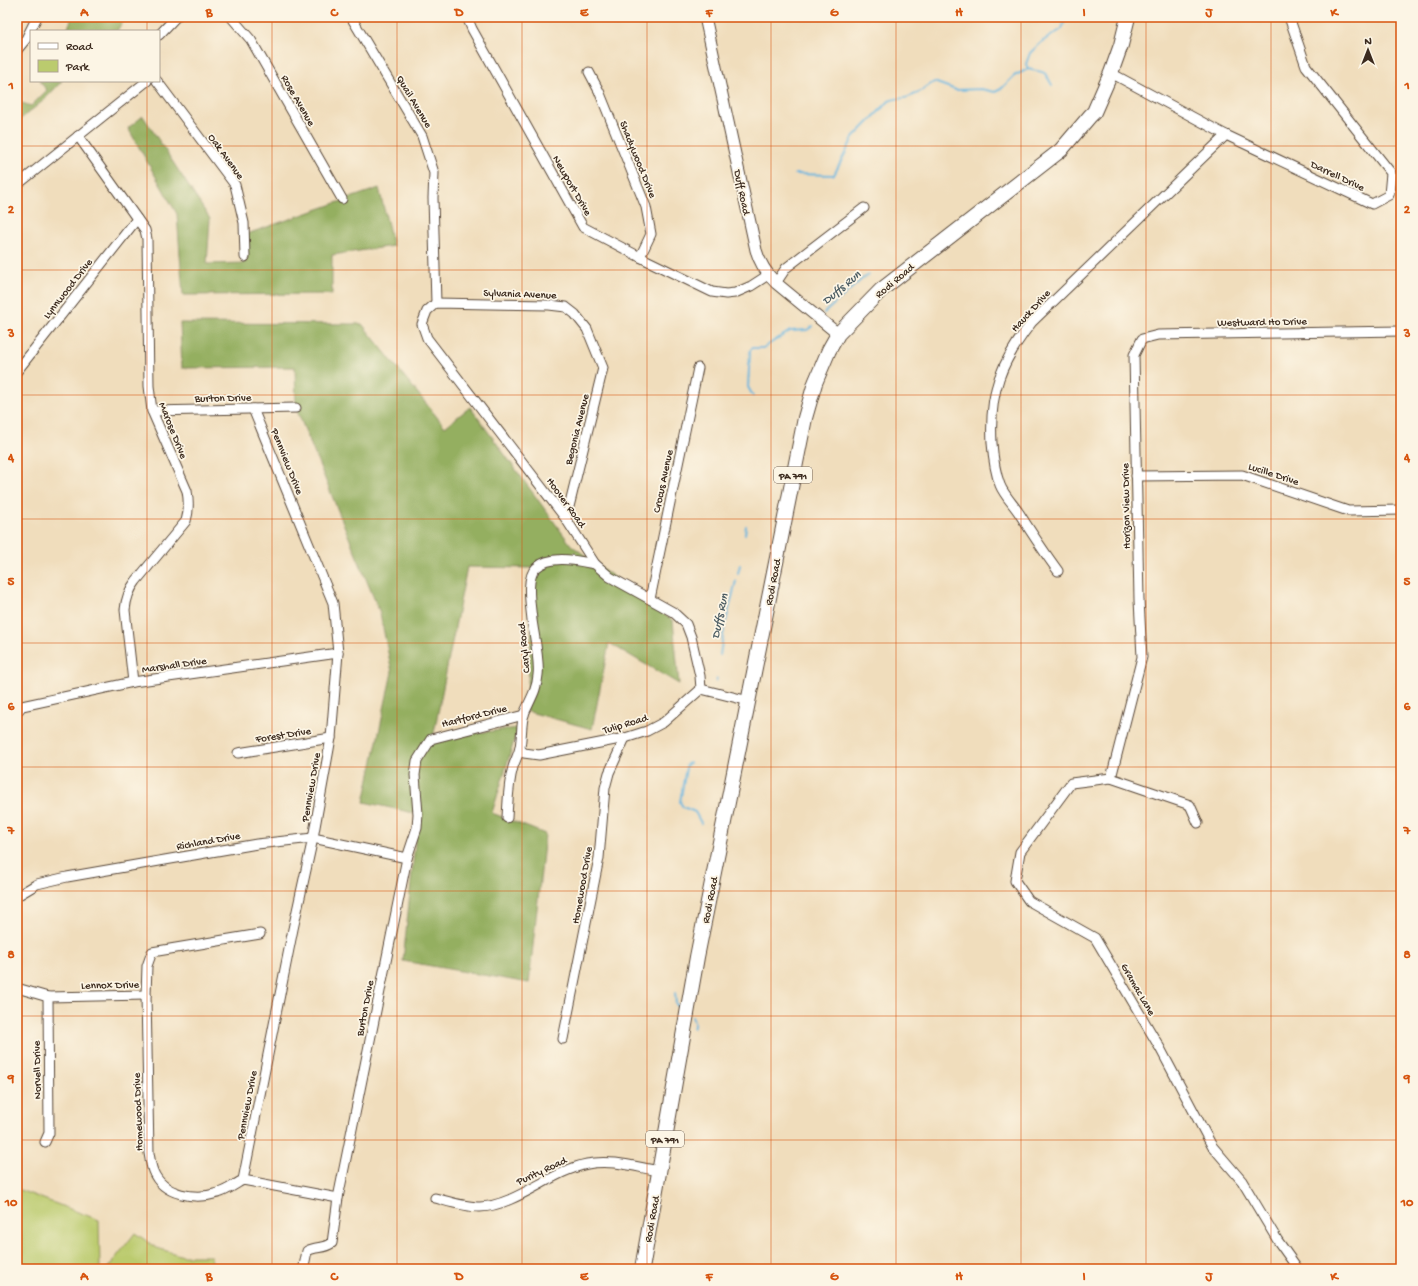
<svg xmlns="http://www.w3.org/2000/svg" width="1418" height="1286" font-family="'Gochi Hand',sans-serif">
	<style>
		.green { fill: #bbcb6e; stroke: #7b7a46 }
		.forest { fill: #94af61; stroke: #686c40 }
		.lines { fill: none; stroke-linecap: round; stroke-linejoin: round }
		.stream { stroke: #65b5df; stroke-width: 2 }
		.minor-casing { stroke: #564536; stroke-width: 11 }
		.tertiary-casing { stroke: #564536; stroke-width: 13 }
		.primary-casing { stroke: #564536; stroke-width: 16 }
		.minor { stroke: #fff; stroke-width: 9 }
		.tertiary { stroke: #fff; stroke-width: 11 }
		.primary { stroke: #fff; stroke-width: 14 }
		.grid { fill: none; stroke: #d7540e; stroke-width: 1; stroke-opacity: 0.55 }
		.labels { text-anchor: middle; stroke-width: 3.5; stroke-linejoin: round; paint-order: stroke }
		.shield { fill: #fcf5e5; stroke: #75675a; stroke-width: 1 }
		.shield-label { font-size: 10px; font-weight: bold; fill: #3b2a1e }
		.street-label { font-size: 11px; fill: #3b2a1e; stroke: #fcf5e5 }
		.water-label { font-size: 12px; font-style: italic; fill: #4a5b62; stroke: #fcf5e5 }
		.neatline { fill: none; stroke: #d7540e; stroke-width: 1.5 }
		.grid-label { font-size: 13px; text-anchor: middle; font-weight: bold; fill: #d7540e }
	</style>
	<rect width="100%" height="100%" fill="#fcf5e5"/>
	<filter id="ink" filterUnits="userSpaceOnUse"><feTurbulence type="fractalNoise" baseFrequency=".025" numOctaves="2"/><feDisplacementMap in="SourceGraphic" scale="8" xChannelSelector="R" yChannelSelector="G"/><feConvolveMatrix kernelMatrix="1 2 1 2 8 2 1 2 1" color-interpolation-filters="sRGB"/></filter>
	<filter id="wash" filterUnits="userSpaceOnUse"><feTurbulence type="fractalNoise" baseFrequency=".012" numOctaves="4" result="noise"/><feDisplacementMap in="SourceGraphic" scale="16" xChannelSelector="R" yChannelSelector="G"/><feGaussianBlur stdDeviation="0.9" result="paint"/><feColorMatrix in="noise" values="0 0 0 0 0 0 0 0 0 0 0 0 0 0 0 0 0 1.4 0 .05"/><feComposite in="paint" operator="in"/></filter>
	<g filter="url(#wash)">
		<rect width="100%" height="100%" fill="#f0ddbc"/>
		<g class="green">
			<path d="M 17,1189 L 99,1220 L 100,1269 L 17,1269 Z"/>
			<path d="M 135,1233 L 157,1248 L 183,1256 L 211,1256 L 213,1269 L 107,1269 Z"/>
		</g>
		<g class="forest">
			<path d="M 72,17 L 125,17 L 117,31 L 67,31 Z"/>
			<path d="M 39,81 L 62,81 L 44,100 L 17,122 L 17,107 L 22,103 L 31,106 L 47,90 Z"/>
			<path d="M 143,116 L 210,219 L 207,264 L 245,263 L 244,235 L 379,188 L 393,246 L 332,255 L 332,294 L 183,295 L 177,214 L 128,128 Z"/>
			<path d="M 180,323 L 362,324 L 445,427 L 470,407 L 571,545 L 673,621 L 679,684 L 609,643 L 592,729 L 526,711 L 536,568 L 467,567 L 433,738 L 518,728 L 492,813 L 545,834 L 529,983 L 403,961 L 418,814 L 364,802 L 392,672 L 380,613 L 296,408 L 295,367 L 182,368 Z"/>
		</g>
		<g class="lines">
			<g class="stream">
				<path d="M 1052,85 C 1042,67 1046,74 1028,69 L 1026,64 L 1030,53 L 1043,41 L 1062,29 L 1064,23 L 1064,17"/>
				<path d="M 795,174 L 834,175 L 853,138 L 889,101 C 897,97 904,100 911,96 C 920,93 927,86 934,82 L 956,90 L 981,89 L 995,92 L 1001,89 L 1014,76 L 1028,69"/>
				<path d="M 824,313 L 862,279 L 869,275"/>
				<path d="M 753,396 L 748,387 L 750,351 L 752,348 L 763,348 L 790,331 L 807,330 L 813,326"/>
				<path d="M 745,534 L 746,526"/>
				<path d="M 738,573 L 740,565"/>
				<path d="M 720,655 L 724,629 L 736,581"/>
				<path d="M 716,682 L 717,679"/>
				<path d="M 690,763 L 687,764 L 686,768 L 680,802 L 683,807 L 695,812 L 701,823"/>
				<path d="M 675,993 L 676,1004 L 681,1009"/>
				<path d="M 692,1017 C 695,1021 695,1024 693,1029"/>
			</g>
		</g>
	</g>
	<g filter="url(#ink)">
		<g class="lines">
			<defs>
				<g id="minor">
					<path d="M 231,17 L 251,40 L 342,199"/>
					<path d="M 351,17 L 422,136 L 434,173 L 433,198 L 436,303"/>
					<path d="M 467,17 L 472,29 L 583,227 L 640,257 L 712,292 L 726,294 L 735,293 L 751,286 L 768,275"/>
					<path d="M 159,35 L 176,17"/>
					<path d="M 17,50 L 26,39 L 37,17"/>
					<path d="M 589,72 L 599,91 L 646,207 L 651,234 L 640,257"/>
					<path d="M 1111,73 L 1226,135 L 1372,204 L 1389,195 L 1391,173 L 1306,66 L 1289,17"/>
					<path d="M 157,81 L 235,185 L 244,223 L 245,257"/>
					<path d="M 78,136 L 145,230 L 147,239 L 149,386 L 152,411 L 187,491 C 189,502 189,511 186,521 L 136,581 C 129,590 126,598 125,610 L 133,682"/>
					<path d="M 17,185 L 147,81"/>
					<path d="M 776,283 L 786,268 L 864,208"/>
					<path d="M 17,371 L 137,219"/>
					<path d="M 152,411 L 296,408"/>
					<path d="M 1136,476 L 1242,475 L 1348,511 L 1401,510"/>
					<path d="M 566,519 L 603,368 L 587,329 L 575,314 L 566,307 L 549,305 L 436,303 L 427,311 L 422,324 L 427,338 L 566,519 L 595,564 L 610,577 L 673,612 L 686,624 L 691,637 L 700,676 L 701,689"/>
					<path d="M 1058,571 C 1044,552 1031,532 1019,513 C 1013,504 1004,495 1000,485 C 995,472 993,456 992,443 C 989,391 1001,362 1032,322 L 1226,135"/>
					<path d="M 650,599 L 698,368"/>
					<path d="M 17,712 L 22,706 L 133,682 L 338,653"/>
					<path d="M 520,749 L 524,753 L 539,755 L 625,738 L 647,731 L 664,722 L 701,689 L 749,701"/>
					<path d="M 238,753 L 331,738"/>
					<path d="M 1111,778 L 1142,657 L 1139,600 L 1134,355 L 1142,339 L 1158,335 L 1401,331"/>
					<path d="M 507,818 C 508,801 508,784 513,767 C 515,760 519,754 520,747 C 522,737 521,723 524,714 C 530,700 537,690 538,675 C 540,661 534,635 532,620 C 531,607 525,578 536,568 C 551,554 578,561 595,564"/>
					<path d="M 1198,823 L 1190,805 L 1111,778 L 1071,783 L 1020,852 L 1015,881 L 1029,901 L 1095,938 L 1160,1048 L 1212,1146 L 1242,1181 L 1278,1241 L 1298,1269"/>
					<path d="M 17,896 L 37,884 L 67,877 L 257,844 L 313,838 L 407,858"/>
					<path d="M 260,934 L 152,952 L 147,966 L 146,995 L 149,1153 C 150,1159 151,1166 153,1171 C 163,1196 196,1200 218,1193 C 227,1191 235,1184 243,1180 L 338,1198"/>
					<path d="M 17,988 L 48,997 L 146,995"/>
					<path d="M 563,1039 L 599,858 L 605,788 L 609,773 L 625,738"/>
					<path d="M 45,1142 L 49,1133 L 48,997"/>
					<path d="M 243,1180 L 293,929 L 313,838 L 331,738 L 338,653 L 333,603 L 253,409"/>
					<path d="M 435,1198 C 450,1202 465,1207 480,1207 C 515,1206 552,1171 587,1164 C 611,1159 636,1167 659,1171"/>
					<path d="M 304,1266 L 307,1251 C 316,1246 324,1249 332,1243 L 338,1198 L 407,858 L 417,828 L 418,814 L 415,775 L 417,761 L 431,739 L 524,715"/>
				</g>
				<path id="tertiary" d="M 705,17 L 756,250 C 760,264 766,273 776,283 L 838,334"/>
				<path id="primary" d="M 642,1269 L 697,957 L 805,418 L 815,383 L 829,350 L 838,334 L 881,290 L 1061,150 L 1090,116 L 1094,112 L 1111,73 L 1121,45 L 1128,17"/>
			</defs>
			<use href="#minor" class="minor-casing"/>
			<use href="#tertiary" class="tertiary-casing"/>
			<use href="#primary" class="primary-casing"/>
			<use href="#minor" class="minor"/>
			<use href="#tertiary" class="tertiary"/>
			<use href="#primary" class="primary"/>
		</g>
	</g>
	<path class="grid" d="M 147,17 L 147,31M 272,17 L 272,1269M 397,17 L 397,1269M 522,17 L 522,1269M 647,17 L 647,1269M 771,17 L 771,1269M 896,17 L 896,1269M 1021,17 L 1021,1269M 1146,17 L 1146,1269M 1271,17 L 1271,1269M 147,81 L 147,1269M 17,146 L 1401,146M 17,270 L 1401,270M 17,395 L 1401,395M 17,519 L 1401,519M 17,643 L 1401,643M 17,767 L 1401,767M 17,891 L 1401,891M 17,1016 L 1401,1016M 17,1140 L 1401,1140"/>
	<g class="labels">
		<g class="shield">
			<rect x="774" y="467" width="38" height="16" rx="3"/>
			<rect x="646" y="1131" width="38" height="16" rx="3"/>
		</g>
		<g class="shield-label">
			<text x="793" y="479">PA 791</text>
			<text x="665" y="1143">PA 791</text>
		</g>
		<g class="street-label">
			<text transform="translate(299 100) rotate(60)" y="4">Rose Avenue</text>
			<text transform="translate(415 101) rotate(59)" y="4">Quail Avenue</text>
			<text transform="translate(227 156) rotate(54)" y="4">Oak Avenue</text>
			<text transform="translate(639 159) rotate(68)" y="4">Shadywood Drive</text>
			<text transform="translate(1338 175) rotate(25)" y="4">Darrell Drive</text>
			<text transform="translate(573 185) rotate(60)" y="4">Newport Drive</text>
			<text transform="translate(743 192) rotate(78)" y="4">Duff Road</text>
			<text transform="translate(894 280) rotate(-40)" y="4">Rodi Road</text>
			<text transform="translate(67 288) rotate(-52)" y="4">Lynnwood Drive</text>
			<text transform="translate(520 293) rotate(2)" y="4">Sylvania Avenue</text>
			<text transform="translate(1030 310) rotate(-48)" y="4">Hauck Drive</text>
			<text transform="translate(1262 321) rotate(-1)" y="4">Westward Ho Drive</text>
			<text transform="translate(223 397) rotate(-1)" y="4">Burton Drive</text>
			<text transform="translate(576 429) rotate(-76)" y="4">Begonia Avenue</text>
			<text transform="translate(174 430) rotate(68)" y="4">Marose Drive</text>
			<text transform="translate(288 461) rotate(68)" y="4">Pennview Drive</text>
			<text transform="translate(1274 473) rotate(18)" y="4">Lucille Drive</text>
			<text transform="translate(662 481) rotate(-78)" y="4">Crocus Avenue</text>
			<text transform="translate(567 502) rotate(54)" y="4">Hoover Road</text>
			<text transform="translate(1125 506) rotate(-91)" y="4">Horizon View Drive</text>
			<text transform="translate(772 582) rotate(-79)" y="4">Rodi Road</text>
			<text transform="translate(523 648) rotate(-96)" y="4">Caryl Road</text>
			<text transform="translate(174 664) rotate(-8)" y="4">Marshall Drive</text>
			<text transform="translate(474 715) rotate(-14)" y="4">Hartford Drive</text>
			<text transform="translate(625 723) rotate(-17)" y="4">Tulip Road</text>
			<text transform="translate(283 734) rotate(-9)" y="4">Forest Drive</text>
			<text transform="translate(310 787) rotate(-80)" y="4">Pennview Drive</text>
			<text transform="translate(208 840) rotate(-10)" y="4">Richland Drive</text>
			<text transform="translate(581 885) rotate(-80)" y="4">Homewood Drive</text>
			<text transform="translate(709 900) rotate(-79)" y="4">Rodi Road</text>
			<text transform="translate(110 984) rotate(-1)" y="4">Lennox Drive</text>
			<text transform="translate(1139 989) rotate(60)" y="4">Gramac Lane</text>
			<text transform="translate(364 1008) rotate(-79)" y="4">Burton Drive</text>
			<text transform="translate(36 1070) rotate(-91)" y="4">Norvell Drive</text>
			<text transform="translate(246 1105) rotate(-79)" y="4">Pennview Drive</text>
			<text transform="translate(137 1112) rotate(-92)" y="4">Homewood Drive</text>
			<text transform="translate(541 1170) rotate(-25)" y="4">Purity Road</text>
			<text transform="translate(651 1219) rotate(-80)" y="4">Rodi Road</text>
		</g>
		<g class="water-label">
			<text transform="translate(841 287) rotate(-40)" y="4">Duffs Run</text>
			<text transform="translate(719 616) rotate(-78)" y="4">Duffs Run</text>
		</g>
	</g>
	<rect width="1418" height="1286" fill="none" stroke="#fcf5e5" stroke-width="44"/>
	<rect x="30" y="30" width="130" height="52" fill="#fcf5e5" stroke="#afa495"/>
	<rect x="38" y="43" width="20" height="6" fill="#ffffff" stroke="#afa495"/>
	<text x="66" y="50" font-size="12" fill="#3b2a1e">Road</text>
	<rect x="38" y="60" width="20" height="12" fill="#bbcb6e" stroke="#afa495"/>
	<text x="66" y="70" font-size="12" fill="#3b2a1e">Park</text>
	<g transform="translate(1368 50)" stroke="#fcf5e5" stroke-width="3" paint-order="stroke">
	<path d="M0-3L7 15L0 10L-7 15Z" fill="#3b2a1e"/>
	<text y="-6" font-size="11" font-weight="bold" text-anchor="middle" fill="#3b2a1e">N</text>
	</g>
	<rect x="22" y="22" width="1374" height="1242" class="neatline"/>
	<g class="grid-label">
		<text x="84" y="16">A</text>
		<text x="209" y="16">B</text>
		<text x="334" y="16">C</text>
		<text x="459" y="16">D</text>
		<text x="584" y="16">E</text>
		<text x="709" y="16">F</text>
		<text x="834" y="16">G</text>
		<text x="959" y="16">H</text>
		<text x="1084" y="16">I</text>
		<text x="1209" y="16">J</text>
		<text x="1334" y="16">K</text>
		<text x="11" y="89">1</text>
		<text x="1407" y="89">1</text>
		<text x="11" y="213">2</text>
		<text x="1407" y="213">2</text>
		<text x="11" y="337">3</text>
		<text x="1407" y="337">3</text>
		<text x="11" y="461">4</text>
		<text x="1407" y="461">4</text>
		<text x="11" y="585">5</text>
		<text x="1407" y="585">5</text>
		<text x="11" y="710">6</text>
		<text x="1407" y="710">6</text>
		<text x="11" y="834">7</text>
		<text x="1407" y="834">7</text>
		<text x="11" y="958">8</text>
		<text x="1407" y="958">8</text>
		<text x="11" y="1082">9</text>
		<text x="1407" y="1082">9</text>
		<text x="11" y="1206">10</text>
		<text x="1407" y="1206">10</text>
		<text x="84" y="1280">A</text>
		<text x="209" y="1280">B</text>
		<text x="334" y="1280">C</text>
		<text x="459" y="1280">D</text>
		<text x="584" y="1280">E</text>
		<text x="709" y="1280">F</text>
		<text x="834" y="1280">G</text>
		<text x="959" y="1280">H</text>
		<text x="1084" y="1280">I</text>
		<text x="1209" y="1280">J</text>
		<text x="1334" y="1280">K</text>
	</g>
</svg>
